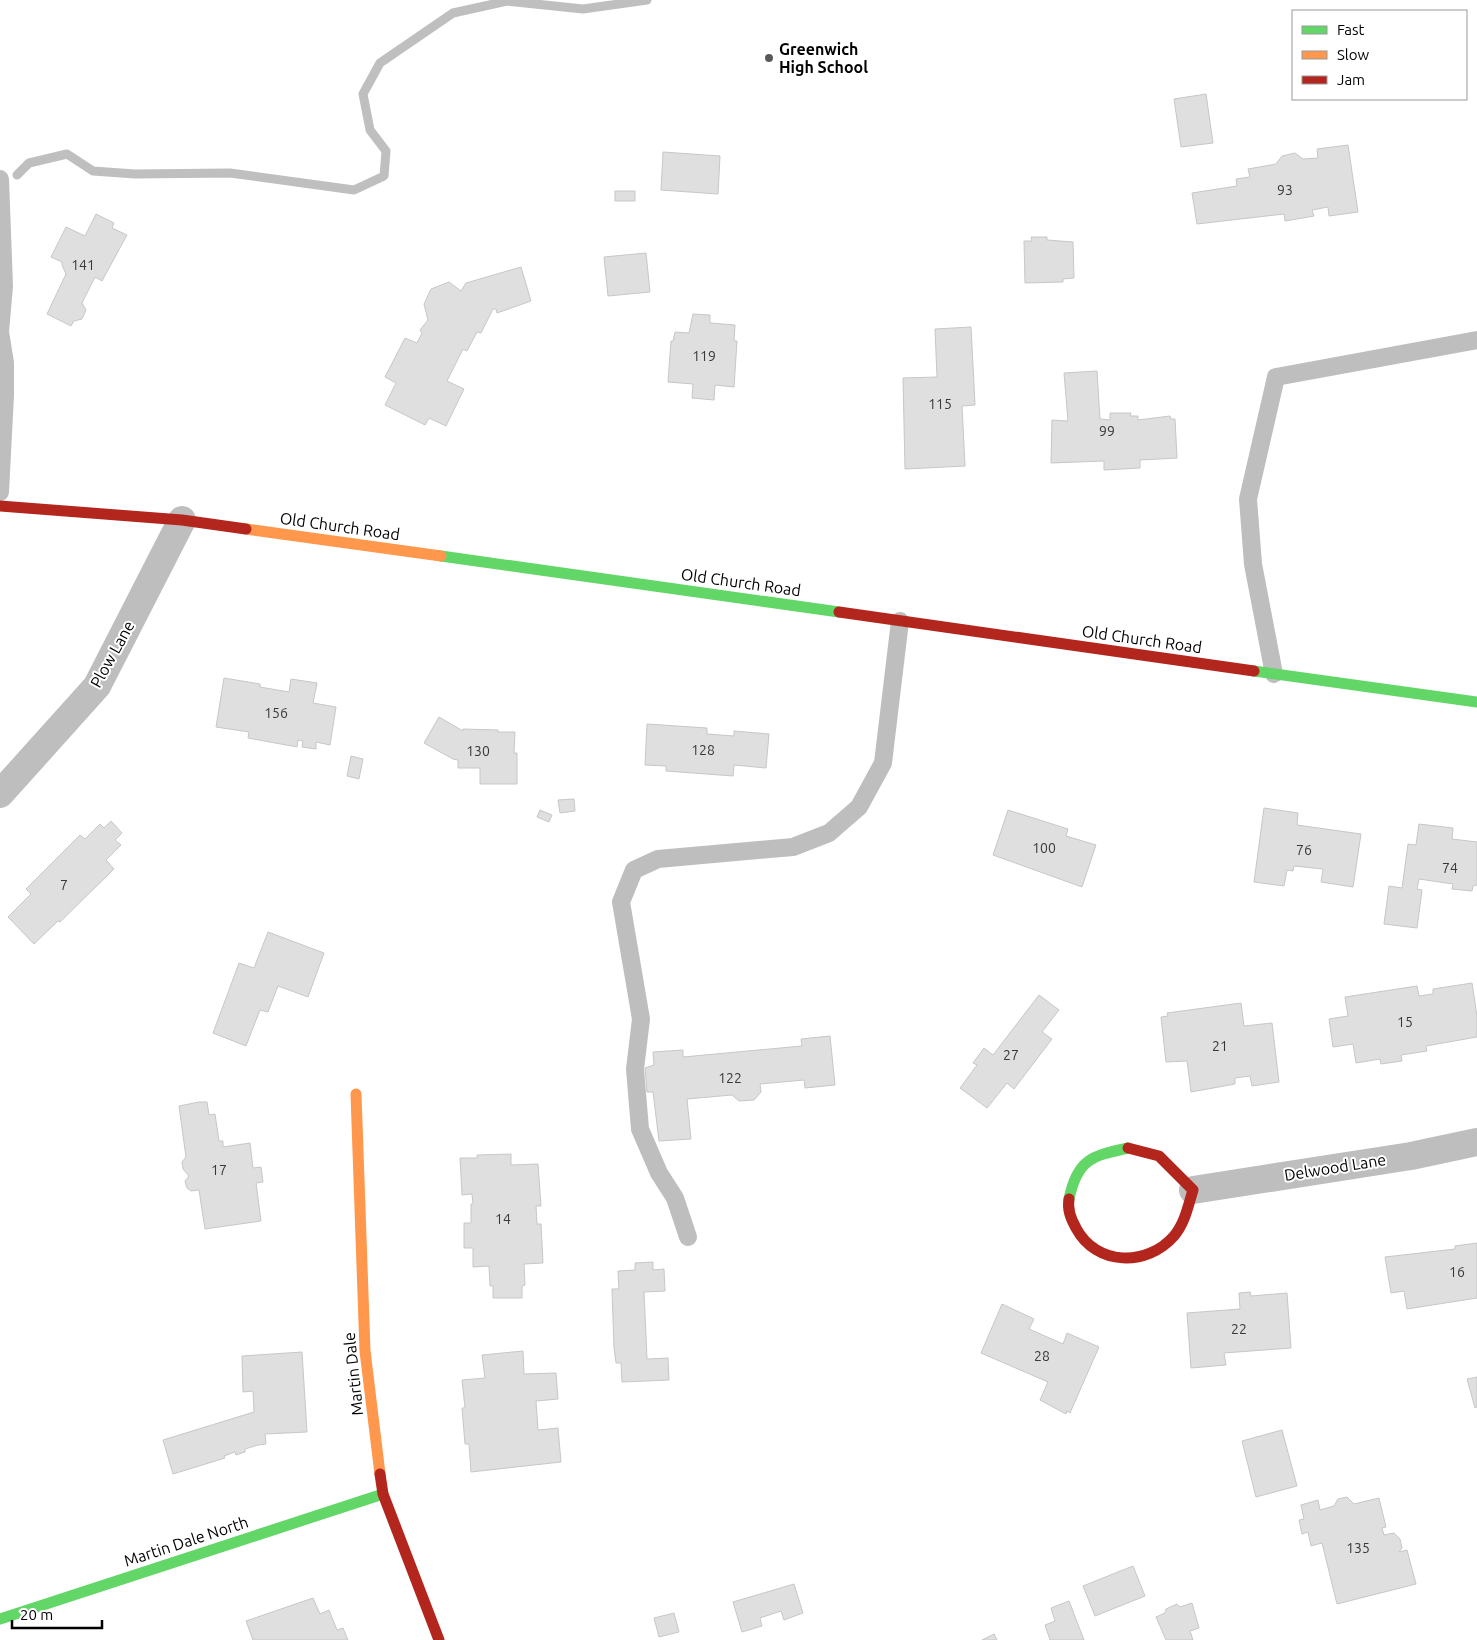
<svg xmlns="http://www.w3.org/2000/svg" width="1477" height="1640" font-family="Ubuntu,sans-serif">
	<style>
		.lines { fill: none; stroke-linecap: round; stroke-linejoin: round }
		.stream { stroke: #bfbfbf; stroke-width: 9 }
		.building { fill: #dfdfdf; stroke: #c7c7c7 }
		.lane { stroke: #bebebe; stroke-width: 18 }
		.street { stroke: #bebebe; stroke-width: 28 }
		.fast { stroke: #63d668; stroke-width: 11 }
		.slow { stroke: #ff974d; stroke-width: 11 }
		.jam { stroke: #b3261e; stroke-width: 11 }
		.poi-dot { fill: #595959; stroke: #fff; stroke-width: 2 }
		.labels { text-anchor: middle; stroke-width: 4; stroke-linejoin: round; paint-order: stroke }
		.number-label { font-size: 14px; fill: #383838 }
		.poi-label { font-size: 16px; font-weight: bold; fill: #000; stroke: #fff; text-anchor: start }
		.street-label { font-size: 16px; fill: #000; stroke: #fff }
	</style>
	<rect width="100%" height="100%" fill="#fff"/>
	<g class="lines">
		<path class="stream" d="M 17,175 L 29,163 L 67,154 L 93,171 L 135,174 L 230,173 L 354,190 L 384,176 L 386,151 L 370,130 L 363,94 L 380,63 L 453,13 L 507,1 L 583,9 L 647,0"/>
	</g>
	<g class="building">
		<path d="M 1206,94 L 1213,143 L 1181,147 L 1174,99 Z"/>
		<path d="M 1348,145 L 1358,212 L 1329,216 L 1328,207 L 1312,210 L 1314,216 L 1285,221 L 1284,214 L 1197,224 L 1192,193 L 1237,186 L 1236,179 L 1250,177 L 1248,169 L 1276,164 L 1282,156 L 1295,153 L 1303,159 L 1318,158 L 1317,149 Z"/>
		<path d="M 663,152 L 720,156 L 718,194 L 661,190 Z"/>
		<rect x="615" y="191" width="20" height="10"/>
		<path d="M 96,214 L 114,223 L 112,228 L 127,235 L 102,281 L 95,277 L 82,303 L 86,310 L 82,319 L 74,321 L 71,326 L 47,314 L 66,274 L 62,265 L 62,262 L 51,257 L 66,227 L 85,236 Z"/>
		<path d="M 1031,237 L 1047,237 L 1047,240 L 1073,242 L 1074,278 L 1063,279 L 1063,282 L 1025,283 L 1024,241 L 1032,241 Z"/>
		<path d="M 646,253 L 650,292 L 608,296 L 604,257 Z"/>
		<path d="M 521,267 L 531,301 L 497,313 L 496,309 L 493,309 L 481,333 L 477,332 L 467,351 L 463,349 L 447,381 L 464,389 L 446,426 L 429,418 L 425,425 L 385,405 L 396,383 L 385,377 L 405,338 L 417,343 L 422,333 L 420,330 L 428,320 L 424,304 L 431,289 L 449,282 L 461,291 L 466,283 Z"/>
		<path d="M 693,314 L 710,315 L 710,323 L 735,325 L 734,341 L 737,341 L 734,387 L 715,385 L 714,400 L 692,398 L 693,384 L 668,382 L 671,341 L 673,341 L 675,332 L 689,333 Z"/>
		<path d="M 971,327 L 975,405 L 962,406 L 965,466 L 905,469 L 903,378 L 937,377 L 935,329 Z"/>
		<path d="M 1097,371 L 1100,419 L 1110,420 L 1110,413 L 1131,413 L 1130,416 L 1138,416 L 1138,420 L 1170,416 L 1171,419 L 1175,419 L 1177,458 L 1140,460 L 1140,468 L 1104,470 L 1104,461 L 1051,463 L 1052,420 L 1068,421 L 1064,373 Z"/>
		<path d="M 224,678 L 260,684 L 260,687 L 289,692 L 291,679 L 317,683 L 313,703 L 336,707 L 330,745 L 316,742 L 316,749 L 302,747 L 303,741 L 298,740 L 297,747 L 248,738 L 249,732 L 216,727 Z"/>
		<path d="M 439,717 L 463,731 L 463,729 L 498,730 L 498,732 L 515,732 L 514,753 L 517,753 L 517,784 L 480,784 L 480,768 L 458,768 L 458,760 L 453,759 L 424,743 Z"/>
		<path d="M 647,724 L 707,728 L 707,734 L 734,736 L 734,731 L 769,734 L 766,768 L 734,765 L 733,776 L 666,771 L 666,766 L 645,765 Z"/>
		<path d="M 351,756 L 363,759 L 359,779 L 347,776 Z"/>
		<path d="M 574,799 L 575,811 L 560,813 L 558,800 Z"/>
		<path d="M 1264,808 L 1298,813 L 1297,825 L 1361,834 L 1353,887 L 1321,882 L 1323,869 L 1294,866 L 1293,871 L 1287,870 L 1284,886 L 1254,882 Z"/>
		<path d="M 540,810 L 552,815 L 549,822 L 537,817 Z"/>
		<path d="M 1008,810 L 1068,829 L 1066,836 L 1096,845 L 1082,887 L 993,855 Z"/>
		<path d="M 111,821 L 122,833 L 115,840 L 121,845 L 106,860 L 114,869 L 60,922 L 58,921 L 34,944 L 8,917 L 31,894 L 26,889 L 80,835 L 85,839 L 100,824 L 104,828 Z"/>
		<path d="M 1419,824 L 1453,828 L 1452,839 L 1477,842 L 1477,885 L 1473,886 L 1472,891 L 1452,889 L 1453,884 L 1419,879 L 1417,889 L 1422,890 L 1417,928 L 1384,924 L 1389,886 L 1402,888 L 1408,844 L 1416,845 Z"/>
		<path d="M 268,932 L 324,953 L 308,997 L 278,986 L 268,1012 L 260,1010 L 246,1046 L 213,1033 L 239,963 L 254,968 Z"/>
		<path d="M 1472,983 L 1477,1016 L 1477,1037 L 1426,1046 L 1427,1051 L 1401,1055 L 1402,1061 L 1381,1064 L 1380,1059 L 1356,1063 L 1353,1044 L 1333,1047 L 1329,1019 L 1348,1016 L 1345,997 L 1417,986 L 1419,996 L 1433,994 L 1433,989 Z"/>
		<path d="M 1039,995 L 1059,1010 L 1042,1032 L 1052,1039 L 1014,1089 L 1007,1083 L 987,1108 L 960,1088 L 977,1065 L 973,1063 L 984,1048 L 993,1055 Z"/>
		<path d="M 1241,1003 L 1244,1026 L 1272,1023 L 1279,1082 L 1252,1086 L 1250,1076 L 1235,1078 L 1235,1084 L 1191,1092 L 1187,1061 L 1166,1062 L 1161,1017 L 1168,1016 L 1167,1013 Z"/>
		<path d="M 830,1036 L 835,1085 L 805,1088 L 804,1080 L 760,1084 L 761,1092 L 754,1100 L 739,1101 L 732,1095 L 687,1099 L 691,1139 L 659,1141 L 653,1092 L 647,1092 L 645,1068 L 654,1065 L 653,1052 L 683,1050 L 683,1057 L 802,1046 L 801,1039 Z"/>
		<path d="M 199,1102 L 207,1102 L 209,1115 L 215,1114 L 219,1141 L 223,1141 L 223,1147 L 250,1143 L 253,1168 L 261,1167 L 263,1182 L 256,1183 L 261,1221 L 205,1229 L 199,1190 L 191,1191 L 187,1188 L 185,1181 L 189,1176 L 183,1169 L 182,1162 L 186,1157 L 179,1106 Z"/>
		<path d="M 511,1154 L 511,1165 L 538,1164 L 541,1206 L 536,1206 L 537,1224 L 541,1224 L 543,1263 L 524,1264 L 525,1285 L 522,1286 L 522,1298 L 493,1298 L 493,1286 L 490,1286 L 489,1266 L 473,1267 L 473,1248 L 464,1248 L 464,1223 L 471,1223 L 471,1204 L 473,1204 L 472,1194 L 462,1195 L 460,1158 L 477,1158 L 477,1155 Z"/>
		<path d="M 1477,1243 L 1477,1298 L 1407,1309 L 1404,1291 L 1391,1293 L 1385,1257 L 1455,1249 L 1455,1246 Z"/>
		<path d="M 653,1262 L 653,1270 L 664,1269 L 665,1291 L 644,1292 L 647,1359 L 668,1358 L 669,1380 L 622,1382 L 621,1363 L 616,1363 L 614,1348 L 612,1289 L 619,1289 L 618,1271 L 635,1270 L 635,1263 Z"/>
		<path d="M 1250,1292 L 1251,1296 L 1287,1293 L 1291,1348 L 1224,1353 L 1226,1365 L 1191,1368 L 1187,1313 L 1240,1309 L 1239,1293 Z"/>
		<path d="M 1002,1304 L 1034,1319 L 1029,1329 L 1063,1344 L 1067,1333 L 1099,1347 L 1070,1413 L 1067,1411 L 1066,1414 L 1040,1400 L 1048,1382 L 981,1353 Z"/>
		<path d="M 523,1351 L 524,1374 L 556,1373 L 558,1399 L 536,1401 L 538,1430 L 558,1428 L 561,1462 L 471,1472 L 469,1444 L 465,1444 L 462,1408 L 465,1408 L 462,1380 L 485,1378 L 482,1355 Z"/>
		<path d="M 302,1352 L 307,1432 L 265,1434 L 266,1444 L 258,1445 L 245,1449 L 245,1452 L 236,1455 L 235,1452 L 224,1456 L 225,1458 L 173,1474 L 163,1440 L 254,1412 L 253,1391 L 243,1392 L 242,1356 Z"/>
		<path d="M 1477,1377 L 1477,1407 L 1475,1408 L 1467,1379 Z"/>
		<path d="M 1282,1430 L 1297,1486 L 1256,1497 L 1242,1441 Z"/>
		<path d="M 1347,1497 L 1354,1504 L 1379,1498 L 1386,1527 L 1382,1528 L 1384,1535 L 1394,1533 L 1400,1539 L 1402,1548 L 1399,1552 L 1407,1550 L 1416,1584 L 1337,1604 L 1322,1543 L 1311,1546 L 1308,1532 L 1302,1534 L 1299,1520 L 1304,1519 L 1301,1505 L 1318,1500 L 1320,1510 L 1334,1506 L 1338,1499 Z"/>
		<path d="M 1133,1566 L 1145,1596 L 1095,1616 L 1083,1586 Z"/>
		<path d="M 794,1584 L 803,1613 L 784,1620 L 781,1611 L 760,1618 L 762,1626 L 742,1632 L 733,1602 Z"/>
		<path d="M 313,1598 L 320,1614 L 329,1610 L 337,1630 L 343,1628 L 348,1640 L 253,1640 L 246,1621 Z"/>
		<path d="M 1069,1601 L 1084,1640 L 1050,1640 L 1045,1625 L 1055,1621 L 1051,1608 Z"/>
		<path d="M 1192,1603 L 1199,1628 L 1190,1631 L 1193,1640 L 1166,1640 L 1156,1617 L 1165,1613 L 1166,1609 L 1177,1604 L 1180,1607 Z"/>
		<path d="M 674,1613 L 679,1632 L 659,1637 L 654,1618 Z"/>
		<path d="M 994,1634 L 997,1640 L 982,1640 Z"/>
	</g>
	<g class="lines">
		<g class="lane">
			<path d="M 0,179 L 4,286 L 0,332 L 5,363 L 5,395 L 0,492"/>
			<path d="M 1274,674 L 1253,564 L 1248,499 L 1276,377 L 1477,340"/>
			<path d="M 688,1237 L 675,1198 L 659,1173 L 640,1129 L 635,1069 L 641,1019 L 621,902 L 634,870 L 658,859 L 793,847 L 829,833 L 859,807 L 883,763 L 900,621"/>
		</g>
		<g class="street">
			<path d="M 0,794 L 97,686 L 182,520"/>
			<path d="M 1193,1190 L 1411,1156 L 1477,1142"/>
		</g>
		<g class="fast">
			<path d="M 441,556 L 839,612"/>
			<path d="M 1254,671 L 1477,702"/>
			<path d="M 1069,1199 C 1077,1160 1091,1156 1128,1148"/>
			<path d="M 0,1619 L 383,1494"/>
		</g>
		<g class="slow">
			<path d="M 246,529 L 441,556"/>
			<path d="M 356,1094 L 365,1351 L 380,1474"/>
		</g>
		<g class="jam">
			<path d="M 0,506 L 182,520 L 246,529"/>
			<path d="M 839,612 L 1254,671"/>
			<path d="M 1069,1199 C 1067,1210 1071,1219 1076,1228 C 1096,1266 1147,1267 1174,1236 C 1185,1223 1188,1206 1193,1190 L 1159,1156 L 1128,1148"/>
			<path d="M 380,1474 L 383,1494 L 439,1640"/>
		</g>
	</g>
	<circle class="poi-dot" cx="769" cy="58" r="5"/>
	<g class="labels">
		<g class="number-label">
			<text x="1285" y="195">93</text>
			<text x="83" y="270">141</text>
			<text x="704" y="361">119</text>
			<text x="940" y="409">115</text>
			<text x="1107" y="436">99</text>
			<text x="276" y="718">156</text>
			<text x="703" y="755">128</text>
			<text x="478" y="756">130</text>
			<text x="1044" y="853">100</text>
			<text x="1304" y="855">76</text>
			<text x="1450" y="873">74</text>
			<text x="64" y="890">7</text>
			<text x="1405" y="1027">15</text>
			<text x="1220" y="1051">21</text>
			<text x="1011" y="1060">27</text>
			<text x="730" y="1083">122</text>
			<text x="219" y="1175">17</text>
			<text x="503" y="1224">14</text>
			<text x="1457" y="1277">16</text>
			<text x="1239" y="1334">22</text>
			<text x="1042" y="1361">28</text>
			<text x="1358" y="1553">135</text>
		</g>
		<g class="poi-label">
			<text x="779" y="55">Greenwich<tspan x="779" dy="18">High School</tspan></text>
		</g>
		<g class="street-label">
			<text transform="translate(340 526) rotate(8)" y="6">Old Church Road</text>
			<text transform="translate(741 582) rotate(8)" y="6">Old Church Road</text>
			<text transform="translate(1142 639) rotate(8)" y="6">Old Church Road</text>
			<text transform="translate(112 654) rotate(-61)" y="6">Plow Lane</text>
			<text transform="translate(1335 1167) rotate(-9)" y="6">Delwood Lane</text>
			<text transform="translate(353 1374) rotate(-96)" y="6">Martin Dale</text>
			<text transform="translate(186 1541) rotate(-18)" y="6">Martin Dale North</text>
		</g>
	</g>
	<rect x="1292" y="10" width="175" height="90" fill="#ffffff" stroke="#999999"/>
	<rect x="1302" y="26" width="25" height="8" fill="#63d668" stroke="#999999"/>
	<text x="1337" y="35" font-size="15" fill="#000000">Fast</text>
	<rect x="1302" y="51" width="25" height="8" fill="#ff974d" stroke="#999999"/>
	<text x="1337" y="60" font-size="15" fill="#000000">Slow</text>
	<rect x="1302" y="76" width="25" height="8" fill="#b3261e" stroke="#999999"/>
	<text x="1337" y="85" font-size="15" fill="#000000">Jam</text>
	<path d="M12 1620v8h90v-8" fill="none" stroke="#000000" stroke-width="2.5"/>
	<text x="20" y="1620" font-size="15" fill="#000000" stroke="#ffffff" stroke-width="4" paint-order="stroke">20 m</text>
</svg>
